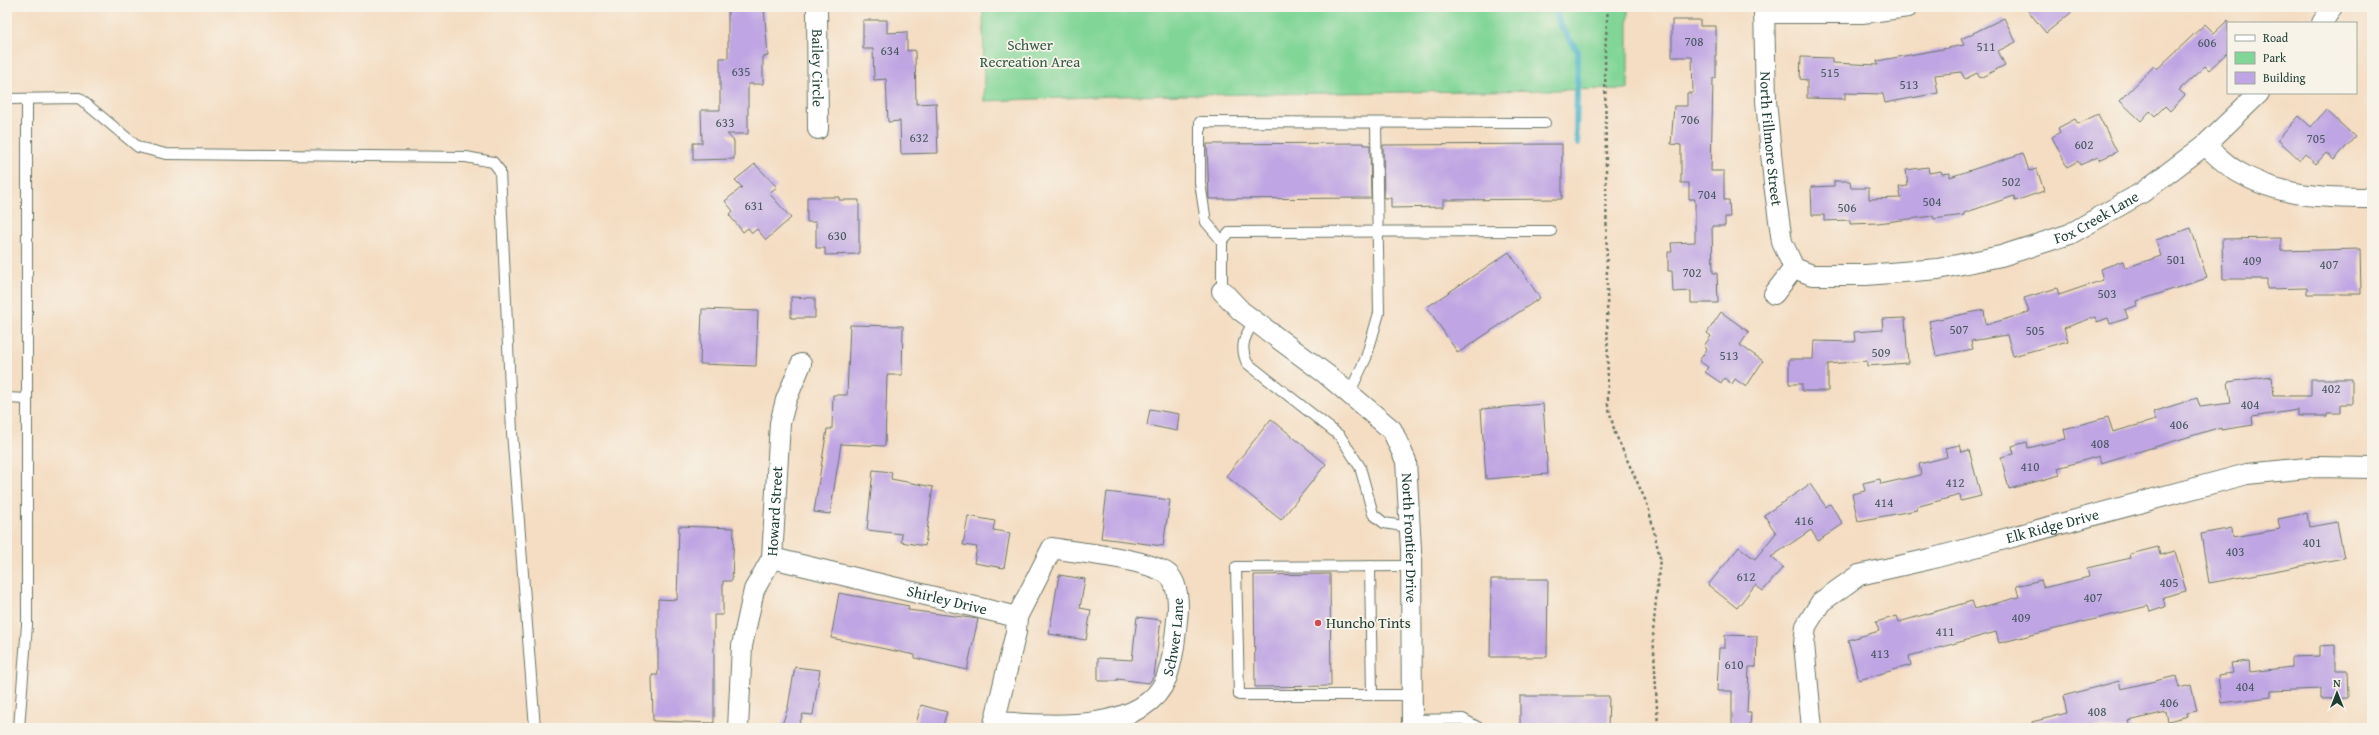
<svg xmlns="http://www.w3.org/2000/svg" width="2379" height="735" font-family="'Gentium Book Plus',serif">
	<style>
		.green { fill: #81d597; stroke: #508966 }
		.lines { fill: none; stroke-linecap: round; stroke-linejoin: round }
		.stream { stroke: #4db5cb; stroke-width: 6 }
		.building { fill: #bfa5e3 }
		.service-casing { stroke: #6a7566; stroke-width: 12 }
		.minor-casing { stroke: #6a7566; stroke-width: 22 }
		.path { stroke: #6a7566; stroke-width: 2.5; stroke-dasharray: 3 3; stroke-linecap: butt }
		.service { stroke: #fff; stroke-width: 10 }
		.minor { stroke: #fff; stroke-width: 20 }
		.poi-dot { fill: #d1495b; stroke: #f7f3e8; stroke-width: 1.5 }
		.labels { text-anchor: middle; stroke-width: 3.5; stroke-linejoin: round; paint-order: stroke }
		.number-label { font-size: 13px; fill: #475760 }
		.park-label { font-size: 15px; fill: #335b48; stroke: #f7f3e8 }
		.street-label { font-size: 15px; fill: #1f3d34; stroke: #f7f3e8 }
		.poi-label { font-size: 15px; fill: #1f3d34; stroke: #f7f3e8; text-anchor: start }
	</style>
	<rect width="100%" height="100%" fill="#f7f3e8"/>
	<filter id="ink" filterUnits="userSpaceOnUse"><feTurbulence type="fractalNoise" baseFrequency=".025" numOctaves="2"/><feDisplacementMap in="SourceGraphic" scale="8" xChannelSelector="R" yChannelSelector="G"/><feConvolveMatrix kernelMatrix="1 2 1 2 8 2 1 2 1" color-interpolation-filters="sRGB"/></filter>
	<filter id="wash" filterUnits="userSpaceOnUse"><feTurbulence type="fractalNoise" baseFrequency=".012" numOctaves="4" result="noise"/><feDisplacementMap in="SourceGraphic" scale="16" xChannelSelector="R" yChannelSelector="G"/><feGaussianBlur stdDeviation="0.9" result="paint"/><feColorMatrix in="noise" values="0 0 0 0 0 0 0 0 0 0 0 0 0 0 0 0 0 1.4 0 .05"/><feComposite in="paint" operator="in"/></filter>
	<g filter="url(#wash)">
		<rect width="100%" height="100%" fill="#f4ddc2"/>
		<path class="green" d="M 983,7 L 1628,7 L 1628,89 L 1117,96 L 984,101 Z"/>
		<g class="lines">
			<path class="stream" d="M 1553,7 L 1561,26 L 1578,52 L 1576,132 L 1578,144"/>
		</g>
		<g id="blocks">
			<g class="building">
				<path d="M 728,7 L 764,7 L 768,56 L 763,57 L 763,84 L 748,84 L 748,134 L 727,134 L 734,141 L 734,159 L 693,160 L 693,143 L 702,143 L 701,110 L 720,110 L 720,58 L 728,58 Z"/>
				<path d="M 2025,7 L 2078,7 L 2046,33 Z"/>
				<path d="M 2004,18 L 2016,42 L 1998,51 L 2005,65 L 1980,78 L 1977,73 L 1965,79 L 1961,72 L 1935,75 L 1938,93 L 1885,103 L 1883,94 L 1845,93 L 1845,99 L 1807,98 L 1807,80 L 1800,79 L 1801,57 L 1832,58 L 1832,63 L 1878,65 L 1877,61 L 1964,45 L 1961,39 Z"/>
				<path d="M 863,20 L 887,20 L 887,33 L 907,32 L 907,51 L 915,50 L 916,104 L 936,103 L 938,153 L 901,154 L 900,121 L 888,122 L 886,79 L 874,80 L 873,49 L 863,49 Z"/>
				<path d="M 1672,20 L 1700,20 L 1700,26 L 1716,26 L 1716,78 L 1713,78 L 1711,171 L 1724,171 L 1724,200 L 1729,200 L 1730,217 L 1725,217 L 1725,226 L 1712,226 L 1713,273 L 1717,273 L 1718,303 L 1691,303 L 1691,291 L 1673,292 L 1672,271 L 1668,271 L 1668,252 L 1672,252 L 1671,243 L 1695,242 L 1695,199 L 1689,199 L 1689,183 L 1681,183 L 1681,145 L 1671,144 L 1674,106 L 1687,106 L 1687,93 L 1693,93 L 1692,57 L 1672,57 Z"/>
				<path d="M 2228,20 L 2228,52 L 2209,70 L 2205,66 L 2179,90 L 2185,95 L 2170,111 L 2165,106 L 2155,116 L 2150,111 L 2141,121 L 2120,101 L 2154,66 L 2157,69 L 2205,24 L 2214,33 Z"/>
				<path d="M 2326,110 L 2355,137 L 2334,160 L 2326,153 L 2316,164 L 2305,154 L 2300,160 L 2278,140 L 2299,116 L 2311,127 Z"/>
				<path d="M 2098,114 L 2117,152 L 2099,160 L 2098,157 L 2080,165 L 2078,161 L 2067,167 L 2052,137 L 2060,132 L 2058,128 L 2075,119 L 2078,124 Z"/>
				<path d="M 1364,143 L 1364,145 L 1370,145 L 1371,198 L 1209,199 L 1207,144 Z"/>
				<path d="M 1562,144 L 1562,199 L 1443,200 L 1443,207 L 1391,208 L 1391,198 L 1384,198 L 1383,145 Z"/>
				<path d="M 2023,153 L 2029,171 L 2037,169 L 2044,191 L 2015,201 L 2014,196 L 1964,213 L 1964,215 L 1934,219 L 1933,216 L 1878,223 L 1850,224 L 1850,220 L 1824,221 L 1824,215 L 1812,215 L 1811,187 L 1834,186 L 1834,181 L 1850,181 L 1851,188 L 1869,188 L 1869,199 L 1901,198 L 1899,187 L 1908,186 L 1906,170 L 1928,167 L 1929,173 L 1941,171 L 1942,174 L 1950,173 L 1950,177 Z"/>
				<path d="M 755,164 L 777,187 L 769,193 L 791,218 L 766,240 L 757,229 L 752,233 L 748,228 L 743,232 L 729,215 L 733,211 L 725,201 L 742,187 L 735,180 Z"/>
				<path d="M 807,197 L 839,197 L 839,200 L 859,200 L 859,254 L 825,255 L 825,248 L 816,248 L 816,222 L 807,222 Z"/>
				<path d="M 2191,228 L 2207,278 L 2137,301 L 2138,305 L 2125,310 L 2128,318 L 2110,324 L 2108,318 L 2097,322 L 2095,317 L 2064,328 L 2068,341 L 2013,356 L 2007,335 L 1971,341 L 1973,349 L 1936,356 L 1929,321 L 1984,310 L 1986,325 L 2029,312 L 2024,298 L 2057,288 L 2059,295 L 2103,280 L 2100,269 L 2123,261 L 2125,268 L 2161,256 L 2156,240 Z"/>
				<path d="M 2281,238 L 2281,251 L 2360,249 L 2361,294 L 2307,294 L 2307,288 L 2267,289 L 2267,279 L 2223,279 L 2222,239 Z"/>
				<path d="M 1509,252 L 1540,298 L 1458,353 L 1427,307 Z"/>
				<path d="M 791,297 L 815,298 L 815,318 L 791,318 Z"/>
				<path d="M 702,309 L 758,311 L 756,366 L 700,364 Z"/>
				<path d="M 1721,312 L 1749,332 L 1740,345 L 1763,361 L 1746,387 L 1735,379 L 1732,384 L 1724,378 L 1721,383 L 1705,372 L 1708,367 L 1699,361 L 1707,349 L 1704,346 L 1711,336 L 1707,333 Z"/>
				<path d="M 1905,318 L 1908,363 L 1867,366 L 1867,361 L 1828,364 L 1828,391 L 1802,391 L 1802,384 L 1789,384 L 1789,359 L 1813,359 L 1814,341 L 1855,342 L 1854,332 L 1883,330 L 1882,319 Z"/>
				<path d="M 850,325 L 903,326 L 902,375 L 887,375 L 885,446 L 841,444 L 830,514 L 814,512 L 827,429 L 832,429 L 833,395 L 847,395 Z"/>
				<path d="M 2272,376 L 2274,396 L 2311,396 L 2311,379 L 2352,379 L 2352,404 L 2341,404 L 2341,413 L 2327,413 L 2327,416 L 2298,416 L 2298,410 L 2252,417 L 2253,425 L 2221,430 L 2221,427 L 2101,463 L 2099,456 L 2058,468 L 2060,475 L 2009,489 L 2001,457 L 2014,454 L 2012,446 L 2027,442 L 2028,448 L 2066,439 L 2064,429 L 2108,417 L 2113,432 L 2156,420 L 2153,412 L 2197,398 L 2200,407 L 2231,403 L 2228,382 Z"/>
				<path d="M 1543,404 L 1548,474 L 1486,479 L 1481,409 Z"/>
				<path d="M 1150,409 L 1179,414 L 1177,431 L 1147,425 Z"/>
				<path d="M 1271,419 L 1326,464 L 1281,520 L 1226,476 Z"/>
				<path d="M 1960,445 L 1962,452 L 1969,450 L 1981,496 L 1961,501 L 1960,495 L 1916,507 L 1917,510 L 1858,521 L 1852,494 L 1865,491 L 1863,483 L 1880,479 L 1881,484 L 1921,475 L 1919,464 L 1947,457 L 1945,448 Z"/>
				<path d="M 873,470 L 892,472 L 891,479 L 933,487 L 925,546 L 901,542 L 902,534 L 867,530 Z"/>
				<path d="M 1810,484 L 1826,507 L 1830,504 L 1843,524 L 1818,541 L 1811,530 L 1771,557 L 1783,567 L 1763,591 L 1755,585 L 1737,608 L 1708,585 L 1739,547 L 1755,559 L 1776,533 L 1764,515 Z"/>
				<path d="M 1107,492 L 1170,500 L 1163,546 L 1101,538 Z"/>
				<path d="M 2307,513 L 2309,527 L 2337,522 L 2344,558 L 2209,583 L 2201,534 L 2232,528 L 2233,537 L 2280,529 L 2278,519 Z"/>
				<path d="M 968,516 L 995,521 L 993,530 L 1010,533 L 1004,568 L 974,563 L 977,547 L 963,545 Z"/>
				<path d="M 679,526 L 734,528 L 732,581 L 723,581 L 723,615 L 714,615 L 714,723 L 653,721 L 652,675 L 658,675 L 658,599 L 677,600 Z"/>
				<path d="M 2158,547 L 2160,555 L 2175,551 L 2186,591 L 2163,597 L 2165,607 L 2150,612 L 2148,606 L 1999,643 L 1996,632 L 1909,656 L 1911,665 L 1859,680 L 1848,640 L 1879,631 L 1876,622 L 1897,616 L 1899,622 L 1972,601 L 1975,609 L 2019,597 L 2016,586 L 2041,580 L 2043,588 L 2089,577 L 2087,568 L 2131,558 L 2130,554 Z"/>
				<path d="M 1330,574 L 1331,686 L 1255,687 L 1254,575 Z"/>
				<path d="M 1059,575 L 1085,579 L 1080,608 L 1091,610 L 1086,640 L 1049,634 Z"/>
				<path d="M 1491,579 L 1548,579 L 1547,657 L 1490,657 Z"/>
				<path d="M 839,593 L 909,606 L 908,610 L 978,619 L 967,670 L 915,658 L 915,655 L 831,638 Z"/>
				<path d="M 1137,617 L 1161,620 L 1154,676 L 1149,683 L 1117,679 L 1117,681 L 1098,681 L 1098,658 L 1132,660 Z"/>
				<path d="M 1725,635 L 1757,636 L 1756,667 L 1749,667 L 1747,713 L 1751,713 L 1750,728 L 1732,728 L 1732,691 L 1717,691 L 1719,648 L 1725,648 Z"/>
				<path d="M 2335,645 L 2335,670 L 2347,670 L 2348,698 L 2321,699 L 2321,689 L 2271,691 L 2271,697 L 2221,703 L 2218,675 L 2233,673 L 2231,663 L 2249,661 L 2250,672 L 2291,667 L 2291,657 L 2319,656 L 2319,646 Z"/>
				<path d="M 795,667 L 820,670 L 813,715 L 803,714 L 798,728 L 781,728 L 788,707 Z"/>
				<path d="M 2176,676 L 2179,688 L 2191,685 L 2197,711 L 2187,713 L 2188,716 L 2168,721 L 2166,712 L 2129,721 L 2131,728 L 2032,728 L 2032,722 L 2067,713 L 2063,696 L 2119,681 L 2121,689 Z"/>
				<path d="M 1520,696 L 1609,696 L 1608,728 L 1520,728 Z"/>
				<path d="M 921,705 L 947,712 L 942,728 L 915,728 Z"/>
			</g>
		</g>
	</g>
	<g filter="url(#ink)">
		<use href="#blocks" fill-opacity="0" stroke="#6a7566" stroke-width="1"/>
		<g class="lines">
			<defs>
				<g id="service">
					<path d="M 7,99 L 79,98 L 138,147 L 166,154 L 466,157 L 493,162 L 500,171 L 512,432 L 535,728"/>
					<path d="M 1222,241 L 1206,222 L 1200,183 L 1200,122 L 1545,123"/>
					<path d="M 1222,291 L 1222,241 L 1230,232 L 1551,231"/>
					<path d="M 1254,321 C 1245,336 1239,346 1247,363 L 1340,436 L 1360,467 L 1373,514 L 1384,523 L 1409,527"/>
					<path d="M 1349,394 L 1366,358 L 1379,313 L 1376,123"/>
					<path d="M 7,398 L 27,399"/>
					<path d="M 1370,566 L 1372,695"/>
					<path d="M 1411,566 L 1236,567 L 1239,695 L 1412,695"/>
					<path d="M 1412,720 L 1463,719 L 1479,728"/>
					<path d="M 19,728 L 27,625 L 27,99"/>
				</g>
				<g id="minor">
					<path id="s1" d="M 817,7 L 818,129"/>
					<path id="s2" d="M 1764,7 L 1766,101 L 1774,184 L 1782,242 L 1794,268"/>
					<path d="M 1764,13 L 1862,13 L 1908,7"/>
					<path d="M 2322,23 L 2332,7"/>
					<path d="M 2205,145 C 2215,154 2226,165 2238,172 C 2280,197 2325,198 2372,198"/>
					<path id="s3" d="M 1794,268 L 1812,275 L 1866,275 L 1938,269 L 2001,256 L 2070,234 L 2143,192 L 2205,145 L 2259,93"/>
					<path id="s4" d="M 1222,291 L 1241,311 L 1326,374 L 1392,430 L 1406,461 L 1411,549 L 1412,728"/>
					<path d="M 1774,294 L 1794,268"/>
					<path id="s5" d="M 772,558 L 1017,617 L 1016,632 L 993,728"/>
					<path id="s6" d="M 995,722 C 1045,725 1143,735 1166,679 C 1173,660 1175,640 1177,620 C 1179,606 1179,580 1165,572 C 1136,557 1085,554 1052,548 L 1017,617"/>
					<path id="s7" d="M 738,728 L 742,646 L 754,590 L 772,558 L 780,423 L 786,400 L 801,364"/>
					<path id="s8" d="M 1812,728 L 1804,644 L 1806,626 L 1821,602 L 1859,575 L 1930,559 L 2247,474 L 2317,467 L 2372,468"/>
				</g>
			</defs>
			<use href="#service" class="service-casing"/>
			<use href="#minor" class="minor-casing"/>
			<path class="path" d="M 1608,7 L 1605,52 L 1608,405 L 1615,433 L 1648,506 L 1660,558 L 1653,632 L 1658,728"/>
			<use href="#service" class="service"/>
			<use href="#minor" class="minor"/>
		</g>
	</g>
	<circle class="poi-dot" cx="1318" cy="623" r="4"/>
	<g class="labels">
		<g class="number-label">
			<text x="1694" y="46">708</text>
			<text x="2207" y="47">606</text>
			<text x="1986" y="51">511</text>
			<text x="890" y="55">634</text>
			<text x="741" y="76">635</text>
			<text x="1830" y="77">515</text>
			<text x="1909" y="89">513</text>
			<text x="1690" y="124">706</text>
			<text x="725" y="127">633</text>
			<text x="919" y="142">632</text>
			<text x="2316" y="143">705</text>
			<text x="2084" y="149">602</text>
			<text x="2011" y="186">502</text>
			<text x="1707" y="199">704</text>
			<text x="1932" y="206">504</text>
			<text x="754" y="210">631</text>
			<text x="1847" y="212">506</text>
			<text x="837" y="240">630</text>
			<text x="2176" y="264">501</text>
			<text x="2252" y="265">409</text>
			<text x="2329" y="269">407</text>
			<text x="1692" y="277">702</text>
			<text x="2107" y="298">503</text>
			<text x="1959" y="334">507</text>
			<text x="2035" y="335">505</text>
			<text x="1881" y="357">509</text>
			<text x="1729" y="360">513</text>
			<text x="2331" y="393">402</text>
			<text x="2250" y="409">404</text>
			<text x="2179" y="429">406</text>
			<text x="2100" y="448">408</text>
			<text x="2030" y="471">410</text>
			<text x="1955" y="487">412</text>
			<text x="1884" y="507">414</text>
			<text x="1804" y="525">416</text>
			<text x="2312" y="547">401</text>
			<text x="2235" y="556">403</text>
			<text x="1746" y="581">612</text>
			<text x="2169" y="587">405</text>
			<text x="2093" y="602">407</text>
			<text x="2021" y="622">409</text>
			<text x="1945" y="636">411</text>
			<text x="1880" y="658">413</text>
			<text x="1734" y="669">610</text>
			<text x="2245" y="691">404</text>
			<text x="2169" y="707">406</text>
			<text x="2097" y="716">408</text>
		</g>
		<g class="park-label">
			<text x="1030" y="50">Schwer<tspan x="1030" dy="17">Recreation Area</tspan></text>
		</g>
		<g class="street-label">
			<text dy="5" stroke="none"><textPath href="#s1" startOffset="61">Bailey Circle</textPath></text>
			<text dy="5" stroke="none"><textPath href="#s2" startOffset="132">North Fillmore Street</textPath></text>
			<text dy="5" stroke="none"><textPath href="#s3" startOffset="313">Fox Creek Lane</textPath></text>
			<text dy="5" stroke="none"><textPath href="#s7" startOffset="223">Howard Street</textPath></text>
			<text dy="5" stroke="none"><textPath href="#s8" startOffset="377">Elk Ridge Drive</textPath></text>
			<text dy="5" stroke="none"><textPath href="#s4" startOffset="331">North Frontier Drive</textPath></text>
			<text dy="5" stroke="none"><textPath href="#s5" startOffset="180">Shirley Drive</textPath></text>
			<text dy="5" stroke="none"><textPath href="#s6" startOffset="230">Schwer Lane</textPath></text>
		</g>
		<g class="poi-label">
			<text x="1326" y="628">Huncho Tints</text>
		</g>
	</g>
	<rect width="2379" height="735" fill="none" stroke="#f7f3e8" stroke-width="24"/>
	<rect x="2227" y="22" width="130" height="72" fill="#f7f3e8" stroke="#a1aaa0"/>
	<rect x="2235" y="35" width="20" height="6" fill="#ffffff" stroke="#a1aaa0"/>
	<text x="2263" y="42" font-size="12" fill="#1f3d34">Road</text>
	<rect x="2235" y="52" width="20" height="12" fill="#81d597" stroke="#a1aaa0"/>
	<text x="2263" y="62" font-size="12" fill="#1f3d34">Park</text>
	<rect x="2235" y="72" width="20" height="12" fill="#bfa5e3" stroke="#a1aaa0"/>
	<text x="2263" y="82" font-size="12" fill="#1f3d34">Building</text>
	<g transform="translate(2337 693)" stroke="#f7f3e8" stroke-width="3" paint-order="stroke">
	<path d="M0-3L7 15L0 10L-7 15Z" fill="#1f3d34"/>
	<text y="-6" font-size="11" font-weight="bold" text-anchor="middle" fill="#1f3d34">N</text>
	</g>
</svg>
